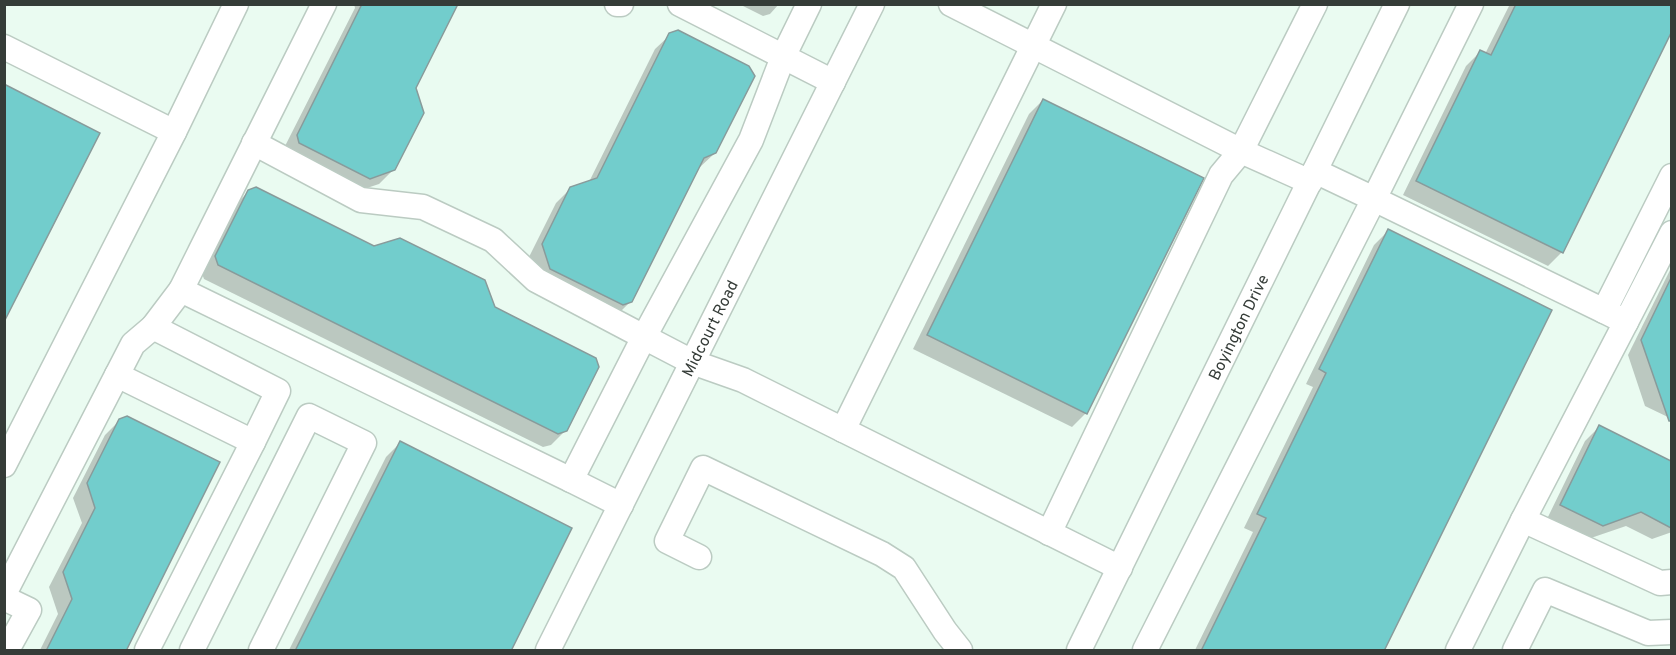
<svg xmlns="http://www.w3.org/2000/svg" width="1676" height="655" font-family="Overpass,sans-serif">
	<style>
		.shadow { fill: #0003 }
		.building { fill: #72cdcc; stroke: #889b9b; stroke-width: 1.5 }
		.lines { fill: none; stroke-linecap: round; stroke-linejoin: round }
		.minor-casing { stroke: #bbcbc2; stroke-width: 27 }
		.minor { stroke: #fff; stroke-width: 24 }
		.labels { text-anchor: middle; stroke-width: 5; stroke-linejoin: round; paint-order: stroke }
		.street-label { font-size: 16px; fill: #353c38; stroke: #fff }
	</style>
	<rect width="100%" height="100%" fill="#eafbf1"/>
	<g class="shadow">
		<path d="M 354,4 L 456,4 L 414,87 L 394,169 L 379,184 L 355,192 L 283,150 L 355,8 Z"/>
		<path d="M 739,4 L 779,4 L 770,14 L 763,16 Z"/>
		<path d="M 1510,4 L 1672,4 L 1672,30 L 1562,252 L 1548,266 L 1403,195 L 1466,66 L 1480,52 L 1485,54 Z"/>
		<path d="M 670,35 L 715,153 L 700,167 L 697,169 L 631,301 L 616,316 L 608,319 L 528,259 L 556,203 L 571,188 L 589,182 L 655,49 Z"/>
		<path d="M 1043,100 L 1086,413 L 1072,427 L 913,349 L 1029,114 Z"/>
		<path d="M 248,192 L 493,308 L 566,430 L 551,445 L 543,447 L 204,279 L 201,271 L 234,206 Z"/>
		<path d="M 1388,231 L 1382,650 L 1195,650 L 1253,532 L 1244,528 L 1313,387 L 1306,384 L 1374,245 Z"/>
		<path d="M 1672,266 L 1672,419 L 1645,406 L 1628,355 Z"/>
		<path d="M 120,420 L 124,650 L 40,650 L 58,614 L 49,587 L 82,523 L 73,498 L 105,435 Z"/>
		<path d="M 1599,427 L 1668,461 L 1672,460 L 1672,532 L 1652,539 L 1626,526 L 1588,539 L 1547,519 L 1585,441 Z"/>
		<path d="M 400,443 L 509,650 L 289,650 L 386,457 Z"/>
	</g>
	<g class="building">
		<path d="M 362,4 L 458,4 L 416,88 L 424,113 L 395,170 L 370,179 L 299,143 L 297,135 Z"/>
		<path d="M 1516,4 L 1671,4 L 1671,33 L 1563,253 L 1416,181 L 1480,50 L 1491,55 Z"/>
		<path d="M 678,30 L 749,66 L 755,76 L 716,153 L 704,158 L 632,302 L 623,305 L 550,269 L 542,244 L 570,187 L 597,178 L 669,33 Z"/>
		<path d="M 4,84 L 100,133 L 4,322 Z"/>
		<path d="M 1043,99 L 1204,178 L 1087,414 L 927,335 Z"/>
		<path d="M 256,187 L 374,246 L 400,238 L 485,280 L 495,307 L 596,358 L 599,367 L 567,431 L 558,434 L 218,265 L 215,256 L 248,190 Z"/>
		<path d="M 1388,229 L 1552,310 L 1384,651 L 1201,651 L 1266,518 L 1257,514 L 1326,373 L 1319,369 Z"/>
		<path d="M 1671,278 L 1671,421 L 1669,421 L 1641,340 Z"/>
		<path d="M 127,416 L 220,462 L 126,651 L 46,651 L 72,599 L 63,572 L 95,508 L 87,483 L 119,419 Z"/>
		<path d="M 1599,425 L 1671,461 L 1671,528 L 1641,512 L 1603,526 L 1560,505 Z"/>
		<path d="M 400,441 L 572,528 L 511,651 L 295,651 Z"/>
	</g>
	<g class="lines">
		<defs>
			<g id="minor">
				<path d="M 617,4 L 621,4"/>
				<path d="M 680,4 L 833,82"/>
				<path d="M 809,4 L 783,57 L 751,140 L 644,337 L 692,362 L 743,380 L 1120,568"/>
				<path d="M 951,4 L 1241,151 L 1315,4"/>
				<path d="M 1471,4 L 1374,199 L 1604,311 L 1672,176"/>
				<path d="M 4,47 L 174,132"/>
				<path d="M 254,143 L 361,200 L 423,207 L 493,240 L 536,280 L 644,337 L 571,480 L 621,505"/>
				<path d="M 181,290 L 324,4"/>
				<path d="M 1626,322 L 1672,233"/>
				<path d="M 117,375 L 133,344 L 153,327"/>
				<path d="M 843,430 L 1054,4"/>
				<path d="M 253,442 L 278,391 L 153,327 L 181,290 L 571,480"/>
				<path d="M 4,465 L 174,132 L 236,4"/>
				<path d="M 1523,520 L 1660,583 L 1672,582"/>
				<path d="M 1049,533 L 1221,175 L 1241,151 L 1310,182"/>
				<path d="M 699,557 L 667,541 L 703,468 L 882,554 L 904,568 L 945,631 L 960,650"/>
				<path d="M 4,594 L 117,375 L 253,442 L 147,650"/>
				<path d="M 4,598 L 29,610 L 7,650"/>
				<path d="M 192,650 L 309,416 L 364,443 L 261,650"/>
				<path id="s1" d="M 548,650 L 872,4"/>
				<path id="s2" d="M 1079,650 L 1397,4"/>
				<path d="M 1145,650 L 1374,199 L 1315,171"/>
				<path d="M 1458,650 L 1523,520 L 1626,322 L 1604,311"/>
				<path d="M 1515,650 L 1545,590 L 1648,633 L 1672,632"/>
			</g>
		</defs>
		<use href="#minor" class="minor-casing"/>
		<use href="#minor" class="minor"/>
	</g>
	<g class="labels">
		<g class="street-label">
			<text dy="6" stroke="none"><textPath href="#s1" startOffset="360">Midcourt Road</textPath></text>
			<text dy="6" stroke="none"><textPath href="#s2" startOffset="360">Boyington Drive</textPath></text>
		</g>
	</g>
	<rect width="1676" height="655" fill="none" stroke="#353c38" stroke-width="12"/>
</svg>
